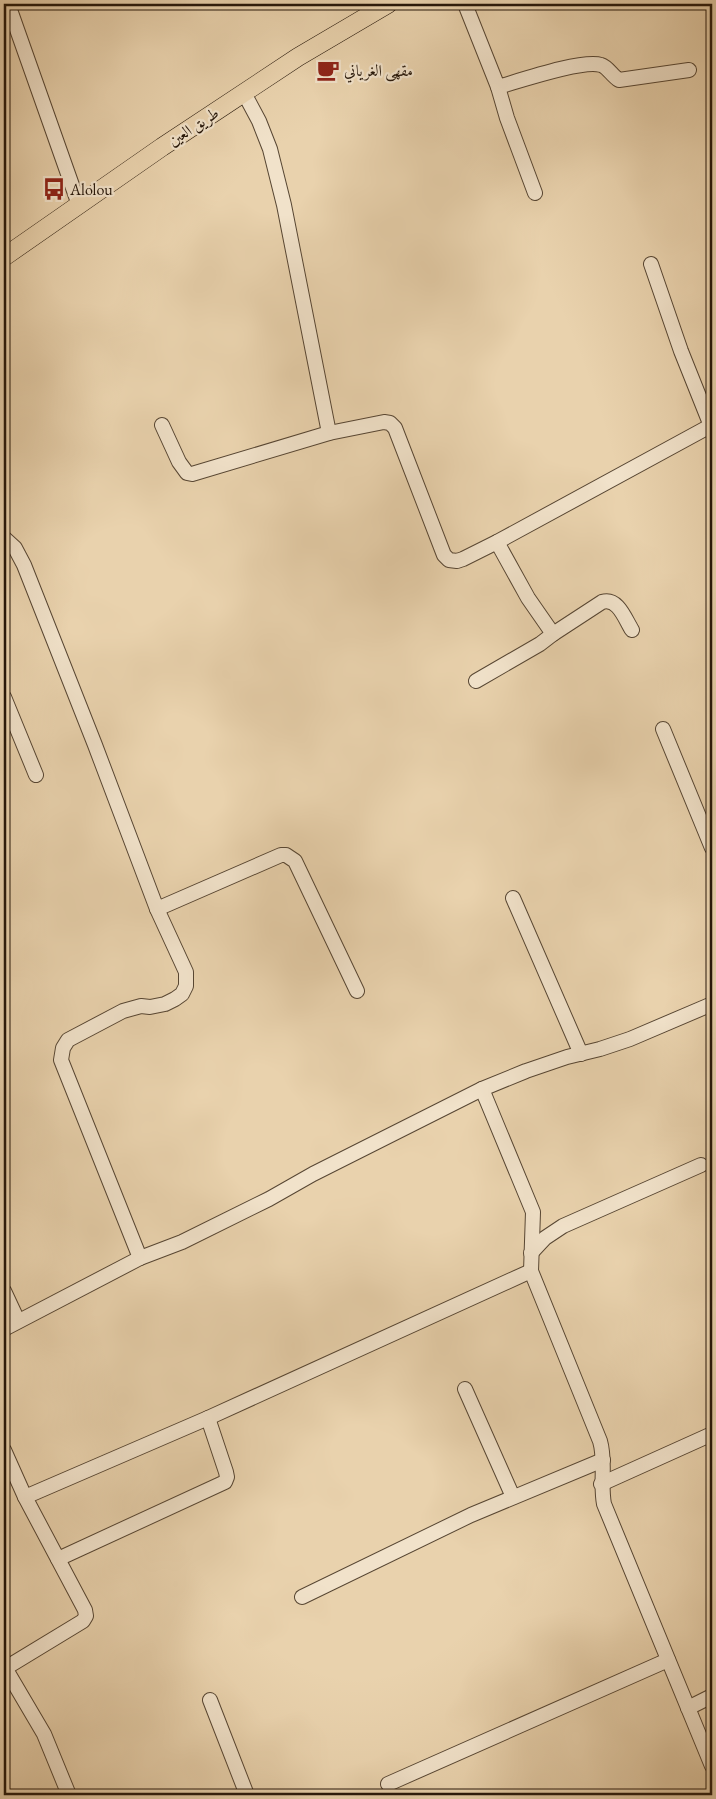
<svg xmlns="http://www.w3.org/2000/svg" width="716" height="1799" font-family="'EB Garamond',Amiri,serif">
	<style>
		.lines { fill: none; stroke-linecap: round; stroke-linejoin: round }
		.minor-casing { stroke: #574633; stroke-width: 16 }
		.major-casing { stroke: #26170a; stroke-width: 19 }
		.minor { stroke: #f1e2ca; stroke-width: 14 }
		.major { stroke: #e9d2ad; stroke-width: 18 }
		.labels { text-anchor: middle; stroke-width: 4.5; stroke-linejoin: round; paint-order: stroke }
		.poi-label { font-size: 16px; fill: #26170a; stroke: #f1e2ca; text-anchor: start }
		.street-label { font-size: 16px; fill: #26170a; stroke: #f1e2ca }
	</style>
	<rect width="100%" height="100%" fill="#e9d2ad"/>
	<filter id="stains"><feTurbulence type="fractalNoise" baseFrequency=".004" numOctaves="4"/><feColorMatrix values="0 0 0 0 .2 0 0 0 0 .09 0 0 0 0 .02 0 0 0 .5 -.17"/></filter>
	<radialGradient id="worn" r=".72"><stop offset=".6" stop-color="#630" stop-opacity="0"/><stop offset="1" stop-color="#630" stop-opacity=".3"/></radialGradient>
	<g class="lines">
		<defs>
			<g id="minor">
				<path d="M 8,4 L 79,205"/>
				<path d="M 465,4 L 498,87 C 519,81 583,59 601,65 C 608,67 612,76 619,80 L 689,70"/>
				<path d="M 498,87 L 507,118 L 535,193"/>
				<path d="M 244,93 L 259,121 L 270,149 L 284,205 L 329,433"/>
				<path d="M 651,264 L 681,351 L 711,426"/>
				<path d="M 162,425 L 179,462 L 187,473 L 192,474 L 329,433 L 384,422 L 390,423 L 395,428 L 444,555 L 449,560 L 457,561 L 463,559 L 497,542 L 712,425"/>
				<path d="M 4,538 L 15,548 L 24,565 L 95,745 L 157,909 L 186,972 L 186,986 L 182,994 L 175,999 L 165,1004 L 150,1007 L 141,1006 L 123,1011 L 68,1040 L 63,1048 L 61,1060 L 140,1258"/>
				<path d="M 497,542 L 528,598 L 553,634 L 602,602 C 618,597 625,619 632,630"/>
				<path d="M 476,681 L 540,644 L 553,634"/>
				<path d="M 4,697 L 36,775"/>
				<path d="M 663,729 L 712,848"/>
				<path d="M 513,898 L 581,1054"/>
				<path d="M 157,909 L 281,855 L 286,855 L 295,861 L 357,991"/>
				<path d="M 482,1089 L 533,1212 L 531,1271 L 600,1441 C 606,1461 600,1483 604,1504 L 712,1766"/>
				<path d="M 531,1253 L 545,1238 L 563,1226 L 701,1165"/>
				<path d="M 4,1291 L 18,1321"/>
				<path d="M 4,1329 L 140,1258 L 182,1242 L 269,1199 L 313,1174 L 482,1089 L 526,1071 L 567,1057 L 600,1049 L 630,1039 L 712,1004"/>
				<path d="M 465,1389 L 513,1497"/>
				<path d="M 4,1450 L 25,1497 L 85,1610 L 86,1616 L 83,1621 L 4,1669"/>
				<path d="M 601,1484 L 712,1434"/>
				<path d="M 25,1497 L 208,1418 L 531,1271"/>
				<path d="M 58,1559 L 225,1482 L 227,1477 L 226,1472 L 208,1418"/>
				<path d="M 302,1597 L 471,1515 L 603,1460"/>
				<path d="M 4,1666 L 44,1734 L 69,1795"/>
				<path d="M 210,1700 L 247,1795"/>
				<path d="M 688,1708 L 712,1696"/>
				<path d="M 388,1784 L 668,1660"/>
			</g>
			<path id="major" d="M 4,257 L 162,147 L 298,57 L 388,4"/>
		</defs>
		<use href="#minor" class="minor-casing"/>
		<use href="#major" class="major-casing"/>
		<use href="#minor" class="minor"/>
		<use href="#major" class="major"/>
	</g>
	<defs>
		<symbol id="cafe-bare" viewBox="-9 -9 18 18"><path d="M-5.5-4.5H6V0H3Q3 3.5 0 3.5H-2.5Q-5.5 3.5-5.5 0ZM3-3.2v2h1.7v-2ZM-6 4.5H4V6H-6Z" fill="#8f2418" stroke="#f1e2ca" stroke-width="2.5" paint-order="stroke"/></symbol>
		<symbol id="bus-bare" viewBox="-9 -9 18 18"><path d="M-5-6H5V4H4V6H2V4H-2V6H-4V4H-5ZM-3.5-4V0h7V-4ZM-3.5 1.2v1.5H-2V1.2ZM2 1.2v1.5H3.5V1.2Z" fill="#8f2418" stroke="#f1e2ca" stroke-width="2.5" paint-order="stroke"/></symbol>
	</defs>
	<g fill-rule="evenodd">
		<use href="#cafe-bare" x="312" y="54" width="32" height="32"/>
		<use href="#bus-bare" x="38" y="173" width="32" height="32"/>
	</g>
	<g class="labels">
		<g class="poi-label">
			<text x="344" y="76">مقهى الغرياني</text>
			<text x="70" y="195">Alolou</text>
		</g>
		<g class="street-label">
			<text transform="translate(193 126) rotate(-33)" y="6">طريق العين</text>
		</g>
	</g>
	<rect width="716" height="1799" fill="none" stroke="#e9d2ad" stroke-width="20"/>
	<rect x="5" y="5" width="706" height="1789" fill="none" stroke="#26170a" stroke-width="2.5"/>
	<rect x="10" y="10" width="696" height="1779" fill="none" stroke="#26170a"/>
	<rect width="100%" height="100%" filter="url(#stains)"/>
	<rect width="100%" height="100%" fill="url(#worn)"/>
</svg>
